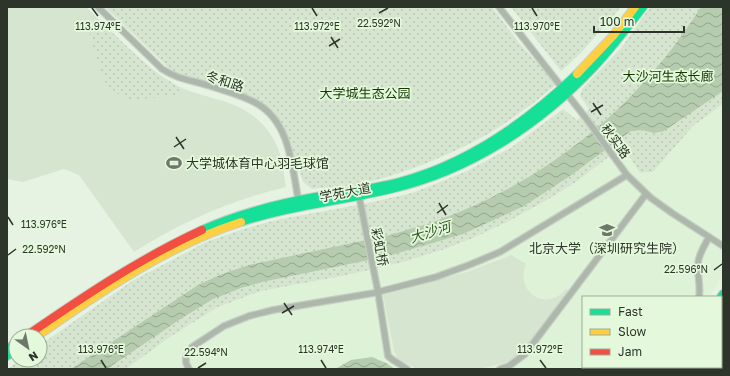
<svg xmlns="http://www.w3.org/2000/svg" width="730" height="376" font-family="'Golos Text','Noto Sans SC',sans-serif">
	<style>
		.built { fill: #def2d7 }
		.grass { fill: #d6e5d0 }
		.park { fill: url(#park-dots) }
		.water { fill: url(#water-waves) }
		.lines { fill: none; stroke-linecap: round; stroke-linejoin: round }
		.street-casing { stroke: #c6cfc3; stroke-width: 8 }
		.fast-casing { stroke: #c6cfc3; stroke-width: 10 }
		.slow-casing { stroke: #c6cfc3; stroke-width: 10 }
		.jam-casing { stroke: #c6cfc3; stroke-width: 10 }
		.street { stroke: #aeb7ab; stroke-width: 5.5 }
		.fast { stroke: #16e098; stroke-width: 8 }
		.slow { stroke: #ffcf43; stroke-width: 8 }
		.jam { stroke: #f24e42; stroke-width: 8 }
		.ticks { fill: none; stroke: #2d352a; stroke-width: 1.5 }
		.labels { text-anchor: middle; stroke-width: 3.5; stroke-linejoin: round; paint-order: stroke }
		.park-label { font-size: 13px; fill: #163904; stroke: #e4f9dc }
		.street-label { font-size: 13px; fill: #2d352a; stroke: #e4f9dc }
		.poi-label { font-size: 13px; fill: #2d352a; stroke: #e4f9dc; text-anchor: start }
		.water-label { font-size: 14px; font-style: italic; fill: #345825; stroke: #e4f9dc }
		.ticks-label { font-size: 10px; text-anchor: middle; fill: #2d352a; stroke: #e4f9dc; stroke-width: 3.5; stroke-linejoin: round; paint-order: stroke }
	</style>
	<defs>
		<pattern id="park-dots" width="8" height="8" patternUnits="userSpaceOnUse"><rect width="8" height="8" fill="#d6e5d0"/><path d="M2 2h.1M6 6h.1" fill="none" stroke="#b8c5b3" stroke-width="1.8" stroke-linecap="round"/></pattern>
		<pattern id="water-waves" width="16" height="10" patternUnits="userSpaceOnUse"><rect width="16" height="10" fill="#b6ccae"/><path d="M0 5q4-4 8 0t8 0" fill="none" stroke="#94a68e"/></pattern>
	</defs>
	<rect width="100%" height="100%" fill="#e7f3e2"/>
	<path class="built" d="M 723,104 L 723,275 L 709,297 L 583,297 L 583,367 L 665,367 L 664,369 L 126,369 L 170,337 L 218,307 L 261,291 L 342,276 L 400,263 L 445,249 L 473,238 L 507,222 L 547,200 L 576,182 L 623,146 L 640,173 L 653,172 L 693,126 Z"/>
	<g class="grass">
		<path d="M 7,7 L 86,7 C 113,33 139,62 170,82 C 184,91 201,94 216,99 C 247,107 270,123 280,154 C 283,165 284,177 286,187 C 232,200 181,222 134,252 L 79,175 L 64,169 L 23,182 L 7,179 Z"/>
		<path d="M 511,255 L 526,264 C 514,292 547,313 566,289 L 569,291 L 525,350 L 508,362 L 480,369 L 417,369 L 397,358 L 394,350 L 383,295 L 467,272 Z"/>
	</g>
	<g class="park">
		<path d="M 105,7 L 492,7 L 520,44 L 557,84 C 535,102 513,119 488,134 C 448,156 405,174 360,184 C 345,187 328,187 312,189 L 303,182 L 284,126 L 263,103 L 239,91 L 173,72 Z"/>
		<path d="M 511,7 L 621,7 L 581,53 L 561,71 Z"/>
		<path d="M 650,7 L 723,7 L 723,104 L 693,126 L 653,172 L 640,173 L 623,146 L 576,182 L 547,200 L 507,222 L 473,238 L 445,249 L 400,263 L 342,276 L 261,291 L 218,307 L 170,337 L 126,369 L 10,369 L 10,367 L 20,360 L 40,360 L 40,345 L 132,281 L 206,242 L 243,229 L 276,220 L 368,203 L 412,193 L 465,172 L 512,147 L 563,109 L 577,120 L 589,109 L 580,96 L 582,89 L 622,47 Z"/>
		<path d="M 104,24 C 121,41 138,58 157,73 C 163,78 178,85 183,90 L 182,93 L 180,95 L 131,100 C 120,97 110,89 104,80 L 89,37 L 90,34 Z"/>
		<path d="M 723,328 L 723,369 L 698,369 L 699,367 L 721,367 L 721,332 Z"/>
	</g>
	<g class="water">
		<path d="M 701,7 L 723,7 L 723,91 L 664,131 L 654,133 L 642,130 L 631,131 L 570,176 L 524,206 L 463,234 L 388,256 L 262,282 L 241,288 L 213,299 L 182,318 L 107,369 L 71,369 L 198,285 L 222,274 L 249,265 L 390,235 C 413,228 437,222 459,212 C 561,170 642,100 701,7 Z"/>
		<path d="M 372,357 L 386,363 L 395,369 L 335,369 L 351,360 Z"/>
	</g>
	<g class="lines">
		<defs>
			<g id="street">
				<path d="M 98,7 L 162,69 C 179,80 192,80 210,86 C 225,91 242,95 256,103 C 291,122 292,169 299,203"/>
				<path d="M 499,7 L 585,117 L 627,175 L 651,198 L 672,213 L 723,246"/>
				<path d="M 359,196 L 378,292 L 388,356 L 393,360 L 407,369"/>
				<path d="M 699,297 C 701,286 697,275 698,264 C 698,255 705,245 709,237"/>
				<path d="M 189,369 L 186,363 L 186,357 L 192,347 L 224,326 L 249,316 L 273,310 L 374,293 L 436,277 L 469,265 L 500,252 L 627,175"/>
				<path d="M 500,369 L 509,366 L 525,354 L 646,194"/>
				<path d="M 656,369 L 657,367"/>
			</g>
			<g id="fast">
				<path d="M 241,222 C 290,206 341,201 391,189 C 469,171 539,125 593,68 C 611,49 627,28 643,7"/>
				<path d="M 202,230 C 238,214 276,204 315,197 C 343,192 372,189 399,182 C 467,164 526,123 577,74"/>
				<path d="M 721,297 L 723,294"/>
				<path d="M 7,349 L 16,343"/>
				<path d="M 7,356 L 16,350"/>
				<path d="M 677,369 L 678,367"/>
				<path d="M 683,369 L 685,367"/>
			</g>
			<g id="slow">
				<path d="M 577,74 L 613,36 L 635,7"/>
				<path d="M 721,308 L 723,304"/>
				<path d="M 37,336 C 101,292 166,246 241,222"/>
			</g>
			<path id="jam" d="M 26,336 C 83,297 139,259 202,230"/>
		</defs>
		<use href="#street" class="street-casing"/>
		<use href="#fast" class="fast-casing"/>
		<use href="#slow" class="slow-casing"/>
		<use href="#jam" class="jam-casing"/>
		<use href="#street" class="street"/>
		<use href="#fast" class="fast"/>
		<use href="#slow" class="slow"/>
		<use href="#jam" class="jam"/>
	</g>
	<path class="ticks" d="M 92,8 L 98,16M 312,8 L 317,16M 532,8 L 537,16M 379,13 L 388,8M 331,37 L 338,48M 329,46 L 340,39M 593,103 L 601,115M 591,112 L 603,105M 176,137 L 184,149M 174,147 L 186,139M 439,203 L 446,215M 437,213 L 448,205M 8,217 L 13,225M 8,255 L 16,249M 714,270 L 722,264M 284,303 L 292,315M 282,313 L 294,306M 101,360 L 106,368M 321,360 L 326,368M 540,360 L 546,368M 198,368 L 206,363"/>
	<defs>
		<symbol id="stadium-bare" viewBox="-9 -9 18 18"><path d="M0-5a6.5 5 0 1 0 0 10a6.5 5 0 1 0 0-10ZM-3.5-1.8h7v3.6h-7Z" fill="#6e786a" stroke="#e4f9dc" stroke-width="2.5" paint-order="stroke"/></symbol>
		<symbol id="university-bare" viewBox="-9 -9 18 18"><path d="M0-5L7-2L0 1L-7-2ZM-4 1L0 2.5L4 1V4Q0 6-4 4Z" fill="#6e786a" stroke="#e4f9dc" stroke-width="2.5" paint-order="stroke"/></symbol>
	</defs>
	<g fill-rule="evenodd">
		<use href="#stadium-bare" x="163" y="152" width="22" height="22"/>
		<use href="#university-bare" x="596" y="219" width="22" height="22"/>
	</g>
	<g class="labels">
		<g class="park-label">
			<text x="668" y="81">大沙河生态长廊</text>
			<text x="365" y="98">大学城生态公园</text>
		</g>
		<g class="street-label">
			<text transform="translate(225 81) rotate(18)" y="5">冬和路</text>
			<text transform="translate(616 141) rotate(54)" y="5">秋实路</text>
			<text transform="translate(345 192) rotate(-11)" y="5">学苑大道</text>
			<text transform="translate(380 247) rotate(79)" y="5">彩虹桥</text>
		</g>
		<g class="poi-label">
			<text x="186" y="168">大学城体育中心羽毛球馆</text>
			<text x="607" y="253" text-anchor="middle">北京大学（深圳研究生院）</text>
		</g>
		<g class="water-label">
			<text transform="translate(430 232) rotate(-17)" y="5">大沙河</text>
		</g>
	</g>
	<g class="ticks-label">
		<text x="379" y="27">22.592°N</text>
		<text x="98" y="30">113.974°E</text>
		<text x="317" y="30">113.972°E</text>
		<text x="537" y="30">113.970°E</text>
		<text x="44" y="228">113.976°E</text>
		<text x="44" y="253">22.592°N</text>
		<text x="686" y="273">22.596°N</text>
		<text x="101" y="353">113.976°E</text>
		<text x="321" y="353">113.974°E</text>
		<text x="540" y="353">113.972°E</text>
		<text x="206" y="356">22.594°N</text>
	</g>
	<rect width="730" height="376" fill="none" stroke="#2d352a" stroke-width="16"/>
	<rect x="582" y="296" width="140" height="72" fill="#e4f9dc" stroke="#9bab95"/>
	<rect x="590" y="309" width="20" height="6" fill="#16e098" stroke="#9bab95"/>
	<text x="618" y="316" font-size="12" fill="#2d352a">Fast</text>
	<rect x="590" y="329" width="20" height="6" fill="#ffcf43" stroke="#9bab95"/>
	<text x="618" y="336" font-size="12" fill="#2d352a">Slow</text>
	<rect x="590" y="349" width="20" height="6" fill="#f24e42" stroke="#9bab95"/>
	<text x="618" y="356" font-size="12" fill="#2d352a">Jam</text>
	<g transform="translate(28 348) rotate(147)"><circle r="19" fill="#e4f9dc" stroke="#9bab95"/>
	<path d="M0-3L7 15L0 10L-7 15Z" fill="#6e786a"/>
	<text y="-6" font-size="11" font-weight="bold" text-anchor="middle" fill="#2d352a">N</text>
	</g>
	<path d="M594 26v6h90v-6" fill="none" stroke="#2d352a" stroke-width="2"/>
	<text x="600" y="26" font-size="12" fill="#2d352a" stroke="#e4f9dc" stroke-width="3" paint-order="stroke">100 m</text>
</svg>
